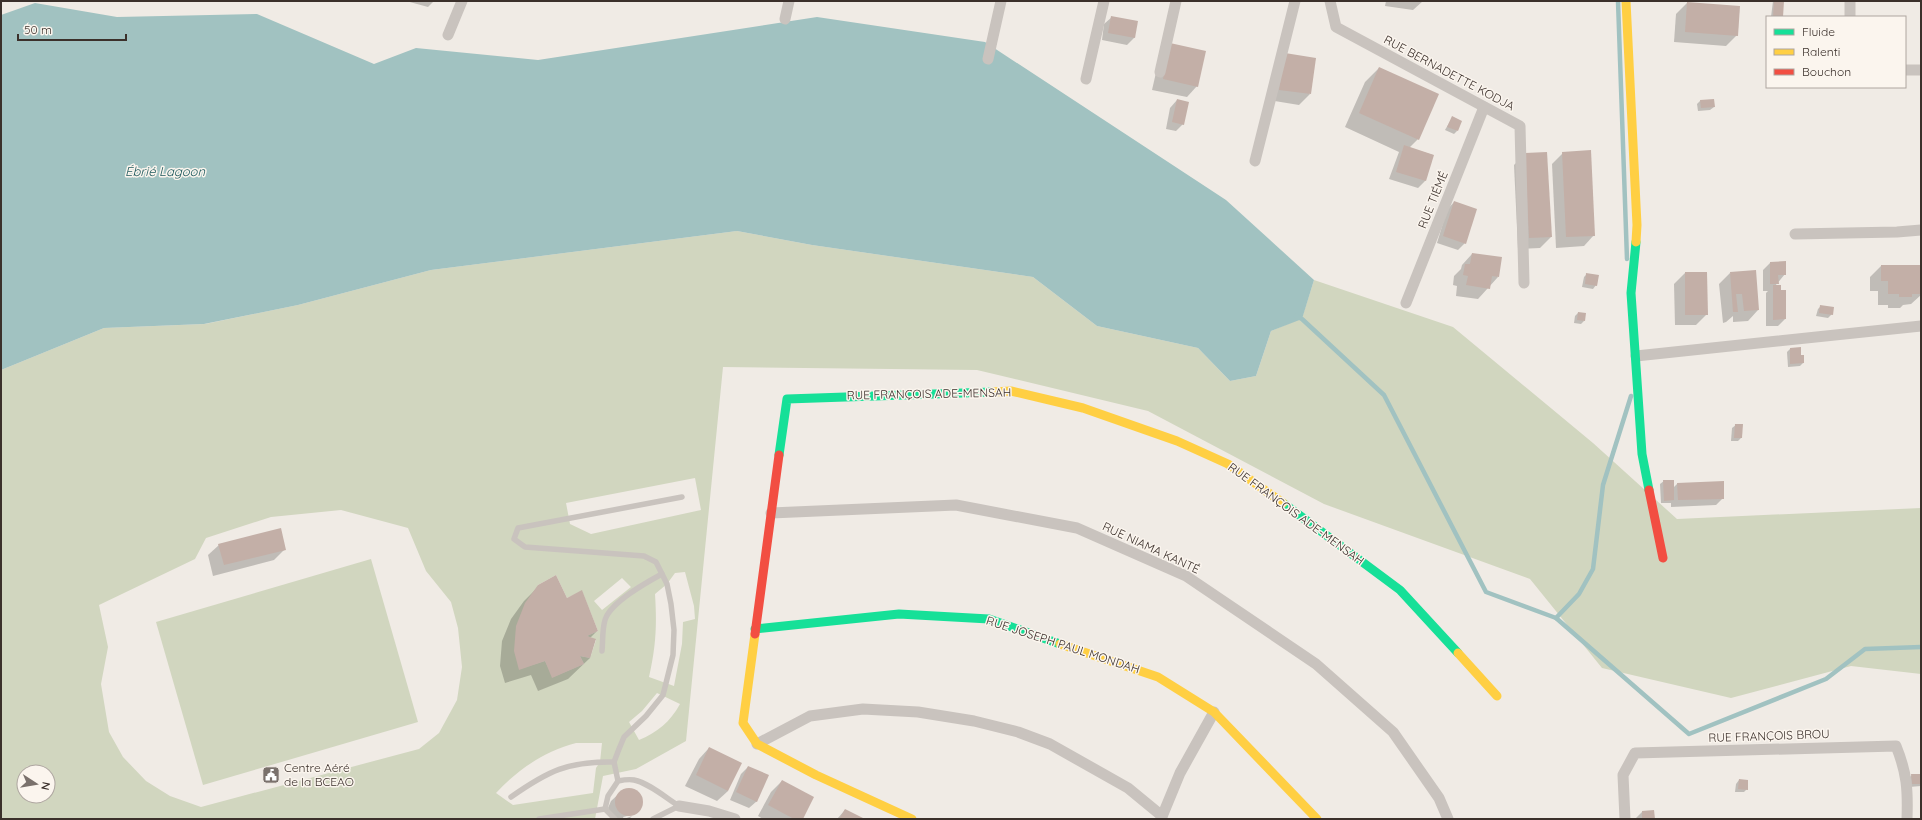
<svg xmlns="http://www.w3.org/2000/svg" width="1922" height="820" font-family="Quicksand,sans-serif">
	<style>
		.green { fill: #d1d6bf; fill-rule: evenodd }
		.water { fill: #a1c2c1 }
		.shadow { fill: #0003 }
		.lines { fill: none; stroke-linecap: round; stroke-linejoin: round }
		.stream { stroke: #a1c2c1; stroke-width: 4.5 }
		.building { fill: #c3afa7 }
		.lane { stroke: #c9c3be; stroke-width: 5.5 }
		.street { stroke: #c9c3be; stroke-width: 11 }
		.fast { stroke: #16e098; stroke-width: 9 }
		.slow { stroke: #ffcf43; stroke-width: 9 }
		.jam { stroke: #f24e42; stroke-width: 9 }
		.labels { text-anchor: middle; stroke-width: 3; stroke-linejoin: round; paint-order: stroke }
		.street-label { font-size: 12px; fill: #3b302b; stroke: #fbf5ee }
		.poi-label { font-size: 12px; fill: #3b302b; stroke: #fbf5ee; text-anchor: start }
		.water-label { font-size: 13px; font-style: italic; fill: #1f5a5e; stroke: #fbf5ee }
	</style>
	<rect width="100%" height="100%" fill="#f0ebe5"/>
	<g class="green">
		<path d="M 737,231 L 812,245 L 1033,277 L 1097,326 L 1198,348 L 1230,381 L 1256,376 L 1271,331 L 1302,318 L 1314,280 L 1453,327 L 1593,443 L 1677,519 L 1921,508 L 1921,674 L 1851,666 L 1731,698 L 1602,668 L 1530,579 L 1324,504 L 1148,411 L 977,370 L 723,367 L 686,741 L 636,769 L 603,776 L 595,819 L 1,819 L 1,370 L 104,328 L 205,324 L 298,305 L 431,270 ZM 695,478 L 701,510 L 591,534 L 570,524 L 566,503 ZM 341,510 L 408,528 L 426,571 L 451,602 L 458,628 L 462,667 L 457,700 L 439,733 L 419,749 L 201,807 L 170,796 L 146,781 L 123,757 L 109,732 L 101,684 L 108,647 L 99,605 L 195,559 L 206,538 L 271,517 ZM 685,572 L 694,606 L 695,619 L 683,622 L 682,644 L 674,686 L 649,677 C 656,646 657,625 655,594 L 667,584 L 675,573 ZM 556,575 L 567,598 L 582,591 L 598,631 L 587,636 L 596,640 L 590,658 L 580,656 L 584,664 L 553,677 L 545,661 L 519,669 L 538,585 ZM 622,578 L 631,587 L 602,610 L 594,601 ZM 657,693 L 680,704 C 670,722 658,732 639,740 L 629,722 L 642,711 ZM 576,743 L 602,743 L 600,762 L 596,768 L 593,793 L 513,805 L 496,793 C 517,770 545,751 576,743 ZM 24,772 L 48,772 L 48,796 L 24,796 Z"/>
		<path d="M 371,559 L 418,722 L 203,785 L 156,622 Z"/>
	</g>
	<path class="water" d="M 35,3 L 117,17 L 257,14 L 374,64 L 416,48 L 538,60 L 817,17 L 985,42 L 1226,200 L 1314,280 L 1302,319 L 1271,331 L 1256,376 L 1230,381 L 1198,348 L 1097,326 L 1033,277 L 812,245 L 737,231 L 431,270 L 298,305 L 204,324 L 104,328 L 1,370 L 1,15 Z"/>
	<g class="shadow">
		<path d="M 406,1 L 434,1 L 428,7 Z"/>
		<path d="M 1386,1 L 1423,1 L 1413,10 L 1385,6 Z"/>
		<path d="M 1773,1 L 1783,1 L 1782,17 L 1771,17 Z"/>
		<path d="M 1687,3 L 1737,35 L 1726,46 L 1674,42 L 1676,14 Z"/>
		<path d="M 1112,17 L 1137,22 L 1134,38 L 1127,45 L 1102,40 L 1104,24 Z"/>
		<path d="M 1160,55 L 1197,86 L 1187,97 L 1152,90 Z"/>
		<path d="M 1275,65 L 1310,94 L 1299,105 L 1269,100 Z"/>
		<path d="M 1379,68 L 1418,139 L 1409,148 L 1433,155 L 1425,181 L 1418,188 L 1389,179 L 1399,152 L 1345,127 L 1365,82 Z"/>
		<path d="M 1177,100 L 1183,124 L 1176,131 L 1166,129 L 1170,108 Z"/>
		<path d="M 1701,100 L 1714,107 L 1710,110 L 1698,111 L 1697,104 Z"/>
		<path d="M 1452,118 L 1457,131 L 1454,134 L 1445,130 Z"/>
		<path d="M 1563,153 L 1594,235 L 1584,246 L 1556,248 L 1552,164 Z"/>
		<path d="M 1525,154 L 1551,237 L 1540,248 L 1518,249 L 1514,165 Z"/>
		<path d="M 1454,202 L 1465,243 L 1458,250 L 1437,243 L 1447,210 Z"/>
		<path d="M 1472,254 L 1498,277 L 1478,299 L 1456,296 L 1457,286 L 1453,285 L 1454,276 L 1461,269 L 1462,265 Z"/>
		<path d="M 1770,263 L 1785,274 L 1775,286 L 1780,291 L 1785,291 L 1785,319 L 1778,326 L 1766,326 L 1766,293 L 1768,291 L 1763,291 L 1763,270 Z"/>
		<path d="M 1881,266 L 1921,266 L 1921,295 L 1911,304 L 1903,305 L 1900,308 L 1888,308 L 1888,305 L 1878,305 L 1878,291 L 1870,291 L 1870,277 Z"/>
		<path d="M 1685,273 L 1707,314 L 1696,325 L 1675,325 L 1674,284 Z"/>
		<path d="M 1730,273 L 1758,310 L 1748,321 L 1733,322 L 1733,316 L 1726,322 L 1723,323 L 1719,284 Z"/>
		<path d="M 1587,274 L 1596,285 L 1593,289 L 1582,287 L 1584,277 Z"/>
		<path d="M 1821,306 L 1832,314 L 1828,318 L 1816,316 L 1818,309 Z"/>
		<path d="M 1578,313 L 1584,321 L 1581,324 L 1574,323 L 1575,316 Z"/>
		<path d="M 1790,349 L 1800,356 L 1803,363 L 1800,366 L 1788,367 L 1787,352 Z"/>
		<path d="M 1736,425 L 1741,438 L 1738,441 L 1731,441 L 1732,428 Z"/>
		<path d="M 1664,481 L 1673,488 L 1677,484 L 1723,498 L 1716,505 L 1671,507 L 1671,503 L 1661,503 L 1660,484 Z"/>
		<path d="M 219,545 L 285,549 L 274,560 L 213,576 L 208,555 Z"/>
		<path d="M 539,586 L 567,599 L 597,631 L 590,638 L 595,640 L 590,658 L 568,679 L 538,691 L 531,675 L 505,683 L 500,666 L 502,641 L 511,619 L 524,601 Z"/>
		<path d="M 709,748 L 728,791 L 717,801 L 685,786 L 699,759 Z"/>
		<path d="M 748,767 L 757,801 L 749,808 L 730,800 L 741,774 Z"/>
		<path d="M 1912,775 L 1921,775 L 1921,786 L 1909,787 L 1908,779 Z"/>
		<path d="M 1739,780 L 1747,789 L 1744,792 L 1735,792 L 1736,784 Z"/>
		<path d="M 782,781 L 802,819 L 763,819 L 758,816 L 771,792 Z"/>
		<path d="M 624,789 L 630,789 L 636,791 L 640,796 L 642,802 L 640,808 L 635,814 L 623,817 L 624,819 L 632,816 L 629,819 L 612,819 L 608,808 L 611,801 Z"/>
		<path d="M 845,810 L 862,819 L 837,819 Z"/>
		<path d="M 1642,812 L 1654,819 L 1635,819 Z"/>
	</g>
	<g class="lines">
		<g class="stream">
			<path d="M 1618,1 L 1627,259"/>
			<path d="M 1296,316 L 1302,319 L 1384,395 L 1486,592 L 1556,618 L 1689,734 L 1826,679 L 1865,649 L 1921,647"/>
			<path d="M 1556,618 L 1579,594 L 1593,569 L 1603,485 L 1631,396"/>
		</g>
	</g>
	<g class="building">
		<path d="M 1774,1 L 1784,1 L 1783,17 L 1773,17 Z"/>
		<path d="M 1687,2 L 1740,6 L 1738,36 L 1685,32 Z"/>
		<path d="M 1111,16 L 1138,21 L 1135,38 L 1108,33 Z"/>
		<path d="M 1170,43 L 1206,51 L 1198,87 L 1163,79 Z"/>
		<path d="M 1285,53 L 1316,58 L 1311,94 L 1279,90 Z"/>
		<path d="M 1379,67 L 1439,94 L 1419,140 L 1359,113 Z"/>
		<path d="M 1177,99 L 1189,102 L 1184,125 L 1172,122 Z"/>
		<path d="M 1714,99 L 1715,107 L 1701,108 L 1700,100 Z"/>
		<path d="M 1452,116 L 1462,121 L 1458,131 L 1447,127 Z"/>
		<path d="M 1404,145 L 1434,155 L 1426,181 L 1396,172 Z"/>
		<path d="M 1591,150 L 1595,236 L 1566,237 L 1562,152 Z"/>
		<path d="M 1547,152 L 1552,237 L 1529,238 L 1525,153 Z"/>
		<path d="M 1454,201 L 1477,209 L 1466,244 L 1443,236 Z"/>
		<path d="M 1472,253 L 1502,257 L 1499,277 L 1492,276 L 1490,289 L 1466,285 L 1468,276 L 1463,275 L 1465,264 L 1470,264 Z"/>
		<path d="M 1786,261 L 1786,275 L 1778,275 L 1779,284 L 1770,284 L 1770,262 Z"/>
		<path d="M 1881,265 L 1921,265 L 1921,294 L 1912,294 L 1912,297 L 1899,297 L 1899,294 L 1888,294 L 1888,281 L 1881,281 Z"/>
		<path d="M 1756,270 L 1759,310 L 1744,311 L 1742,294 L 1736,294 L 1738,312 L 1733,312 L 1730,272 Z"/>
		<path d="M 1685,272 L 1707,272 L 1708,315 L 1685,315 Z"/>
		<path d="M 1586,273 L 1599,275 L 1597,286 L 1585,284 Z"/>
		<path d="M 1773,285 L 1781,285 L 1781,290 L 1786,290 L 1786,319 L 1773,320 Z"/>
		<path d="M 1820,305 L 1834,307 L 1833,315 L 1819,313 Z"/>
		<path d="M 1578,312 L 1586,313 L 1585,321 L 1577,320 Z"/>
		<path d="M 1801,347 L 1801,355 L 1804,355 L 1804,363 L 1790,364 L 1790,348 Z"/>
		<path d="M 1735,424 L 1743,424 L 1742,438 L 1734,438 Z"/>
		<path d="M 1663,480 L 1674,480 L 1674,500 L 1664,501 Z"/>
		<path d="M 1724,481 L 1724,499 L 1678,500 L 1677,483 Z"/>
		<path d="M 281,528 L 286,550 L 224,565 L 218,544 Z"/>
		<path d="M 556,575 L 567,598 L 582,590 L 598,631 L 587,636 L 596,639 L 590,658 L 580,656 L 584,664 L 552,678 L 545,661 L 519,670 L 514,651 L 516,626 L 525,603 L 538,585 Z"/>
		<path d="M 709,747 L 742,763 L 728,791 L 696,775 Z"/>
		<path d="M 748,766 L 769,775 L 757,802 L 736,792 Z"/>
		<path d="M 1911,774 L 1921,774 L 1921,784 L 1912,784 Z"/>
		<path d="M 1739,779 L 1748,780 L 1748,790 L 1738,789 Z"/>
		<path d="M 782,780 L 814,797 L 803,819 L 794,819 L 768,805 Z"/>
		<circle cx="629" cy="802" r="14"/>
		<path d="M 845,809 L 865,819 L 839,819 Z"/>
		<path d="M 1654,810 L 1655,819 L 1642,819 L 1642,811 Z"/>
	</g>
	<g class="lines">
		<g class="lane">
			<path d="M 602,651 C 603,641 602,630 605,620 C 610,603 647,582 662,574"/>
			<path d="M 618,781 L 614,762 L 619,749 L 624,737 L 646,716 L 663,695 L 673,655 L 674,630 L 671,604 L 667,584 L 656,562 L 644,556 L 525,547 L 514,539 L 518,528 L 682,497"/>
			<path d="M 511,797 C 548,771 568,761 614,762"/>
			<path d="M 605,809 L 608,796 L 618,781 C 623,780 629,779 634,780 C 649,783 666,798 679,806"/>
			<path d="M 605,809 L 615,819"/>
			<path d="M 539,819 L 605,809"/>
			<path d="M 653,819 L 679,806"/>
		</g>
		<g class="street">
			<path d="M 1330,1 L 1336,27 L 1520,126 L 1524,283"/>
			<path d="M 1850,1 L 1850,17"/>
			<path d="M 785,19 L 789,1"/>
			<path d="M 448,35 L 462,1"/>
			<path d="M 988,59 L 1001,1"/>
			<path d="M 1905,70 L 1921,70"/>
			<path d="M 1160,72 L 1176,1"/>
			<path d="M 1086,79 L 1104,1"/>
			<path d="M 1255,161 L 1295,1"/>
			<path d="M 1795,234 L 1897,232 L 1921,230"/>
			<path d="M 1406,303 L 1484,107"/>
			<path d="M 1636,356 L 1921,326"/>
			<path d="M 771,513 L 956,505 L 1077,528 L 1186,576 L 1316,664 L 1393,732 L 1439,798 L 1448,819"/>
			<path d="M 757,744 L 810,716 L 863,709 L 918,712 L 974,721 L 1018,732 L 1050,744 L 1128,788 L 1162,816"/>
			<path d="M 679,806 L 709,811 L 735,819"/>
			<path d="M 1161,819 L 1180,773 L 1214,712"/>
			<path d="M 1625,819 L 1623,775 L 1635,753 L 1896,746 C 1907,773 1908,790 1907,819"/>
		</g>
		<g class="fast">
			<path d="M 1636,242 L 1631,293 L 1642,454 L 1649,490"/>
			<path d="M 779,455 L 787,399 L 992,392"/>
			<path d="M 1283,503 L 1400,590 L 1458,653"/>
			<path d="M 755,629 L 899,614 L 989,619 L 1060,644"/>
		</g>
		<g class="slow">
			<path d="M 1626,1 L 1637,225 L 1636,242"/>
			<path d="M 992,392 L 1011,391 L 1083,408 L 1177,441 L 1228,464 L 1283,503"/>
			<path d="M 755,634 L 743,723 L 757,744 L 816,775 L 912,819"/>
			<path d="M 1060,644 L 1158,677 L 1214,712 L 1317,819"/>
			<path d="M 1458,653 L 1497,696"/>
		</g>
		<g class="jam">
			<path d="M 1649,490 L 1663,558"/>
			<path d="M 755,634 L 779,455"/>
		</g>
	</g>
	<defs>
		<symbol id="civic-square" viewBox="-11 -11 22 22"><rect x="-9" y="-9" width="18" height="18" rx="4" fill="#7a716c" stroke="#fbf5ee"/><path d="M-.6-6.5H3V-4.5H.6V-3L4-1V1h2V6H-6V1h2V-1L-.6-3ZM-1.2 2.5V6h2.4V2.5Z" fill="#fff"/></symbol>
	</defs>
	<g fill-rule="evenodd">
		<use href="#civic-square" x="261" y="765" width="20" height="20"/>
	</g>
	<g class="labels">
		<g class="street-label">
			<text transform="translate(1449 73) rotate(28)" y="4">RUE BERNADETTE KODJA</text>
			<text transform="translate(1433 200) rotate(-68)" y="4">RUE TIÉMÉ</text>
			<text transform="translate(929 394) rotate(-1)" y="4">RUE FRANÇOIS ADE-MENSAH</text>
			<text transform="translate(1296 514) rotate(36)" y="4">RUE FRANÇOIS ADE-MENSAH</text>
			<text transform="translate(1151 548) rotate(25)" y="4">RUE NIAMA KANTÉ</text>
			<text transform="translate(1063 645) rotate(18)" y="4">RUE JOSEPH PAUL MONDAH</text>
			<text transform="translate(1769 736) rotate(-2)" y="4">RUE FRANÇOIS BROU</text>
		</g>
		<g class="poi-label">
			<text x="284" y="772">Centre Aéré<tspan x="284" dy="14">de la BCEAO</tspan></text>
		</g>
		<g class="water-label">
			<text x="165" y="176">Ébrié Lagoon</text>
		</g>
	</g>
	<rect width="1922" height="820" fill="none" stroke="#3b302b" stroke-width="4"/>
	<rect x="1766" y="16" width="140" height="72" fill="#fbf5ee" stroke="#aea6a0"/>
	<rect x="1774" y="29" width="20" height="6" fill="#16e098" stroke="#aea6a0"/>
	<text x="1802" y="36" font-size="12" fill="#3b302b">Fluide</text>
	<rect x="1774" y="49" width="20" height="6" fill="#ffcf43" stroke="#aea6a0"/>
	<text x="1802" y="56" font-size="12" fill="#3b302b">Ralenti</text>
	<rect x="1774" y="69" width="20" height="6" fill="#f24e42" stroke="#aea6a0"/>
	<text x="1802" y="76" font-size="12" fill="#3b302b">Bouchon</text>
	<g transform="translate(36 784) rotate(102)"><circle r="19" fill="#fbf5ee" stroke="#aea6a0"/>
	<path d="M0-3L7 15L0 10L-7 15Z" fill="#7a716c"/>
	<text y="-6" font-size="11" font-weight="bold" text-anchor="middle" fill="#3b302b">N</text>
	</g>
	<path d="M18 34v6h108v-6" fill="none" stroke="#3b302b" stroke-width="2"/>
	<text x="24" y="34" font-size="12" fill="#3b302b" stroke="#fbf5ee" stroke-width="3" paint-order="stroke">50 m</text>
</svg>
